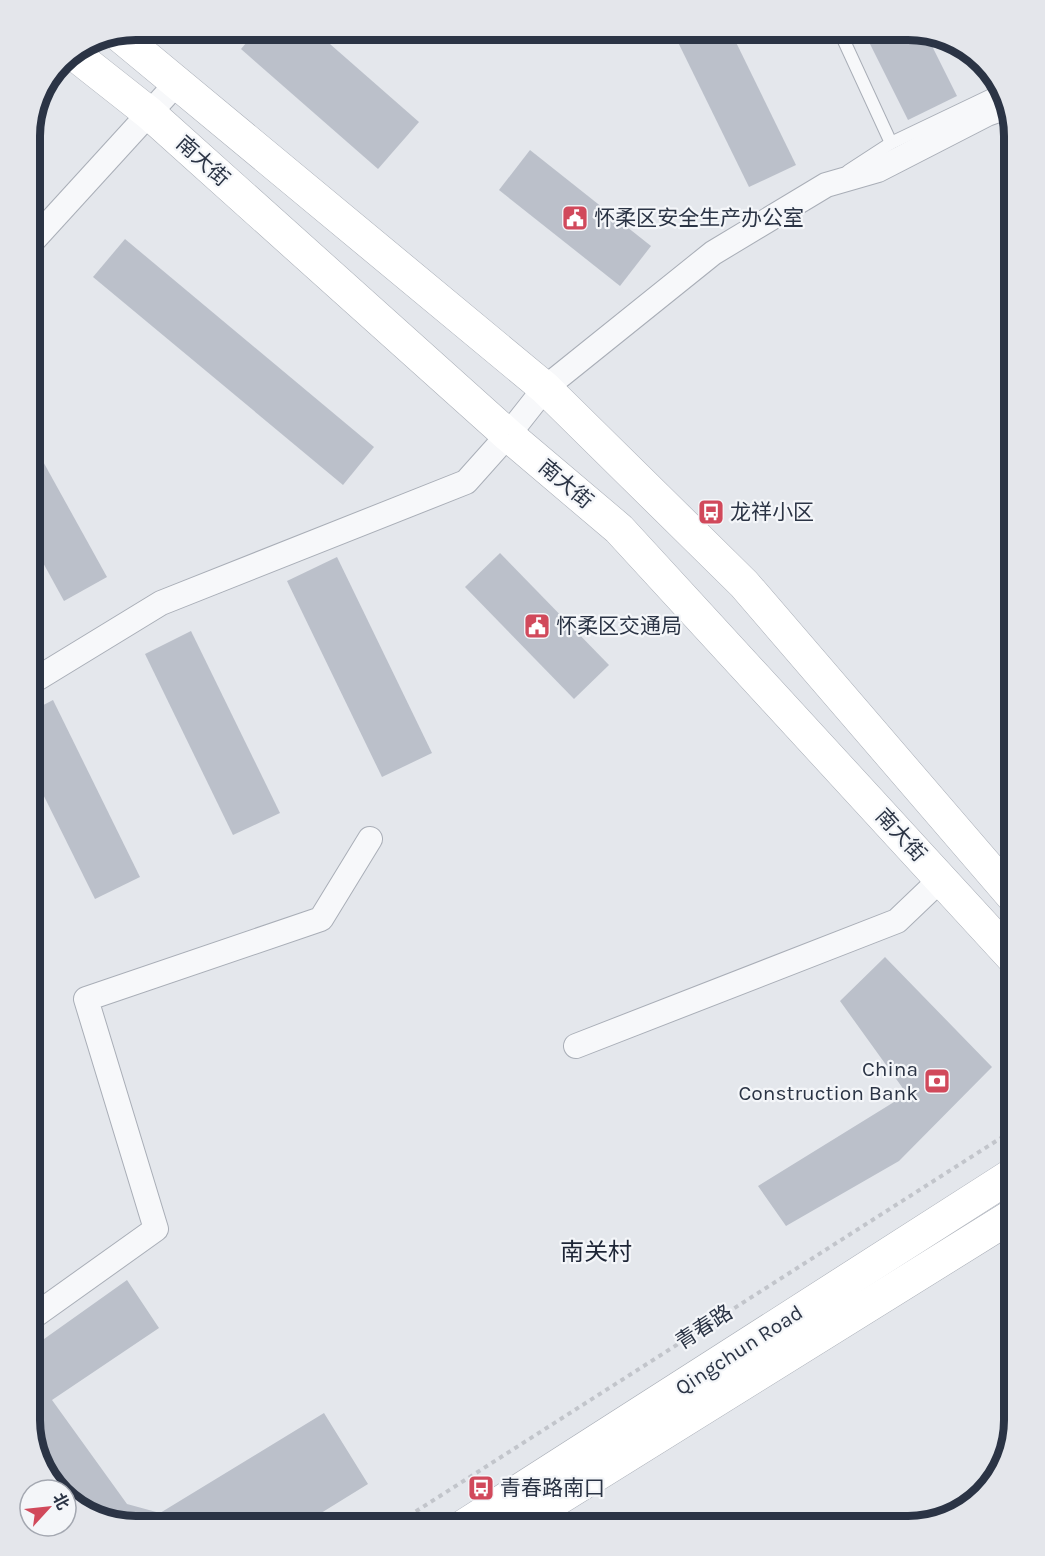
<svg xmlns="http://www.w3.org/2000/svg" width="1045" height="1556" font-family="Karla,'Noto Sans SC',sans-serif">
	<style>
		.building { fill: #bbc0ca }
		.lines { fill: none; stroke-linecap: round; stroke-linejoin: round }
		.lane-casing { stroke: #a9aeb7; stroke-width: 14 }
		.street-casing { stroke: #a9aeb7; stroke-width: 26 }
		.secondary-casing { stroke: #a9aeb7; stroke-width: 34 }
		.path { stroke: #c2c5cb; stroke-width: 4; stroke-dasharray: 4.5 4.5; stroke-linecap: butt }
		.lane { stroke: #f7f8fa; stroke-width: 12 }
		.street { stroke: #f7f8fa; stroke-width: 24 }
		.secondary { stroke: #fff; stroke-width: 33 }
		.labels { text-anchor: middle; stroke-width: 4.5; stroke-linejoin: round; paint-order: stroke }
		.street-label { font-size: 21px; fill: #2b3445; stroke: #f4f6f9 }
		.poi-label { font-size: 21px; fill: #2b3445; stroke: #f4f6f9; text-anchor: start }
		.quarter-label { font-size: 24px; fill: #1d2536; stroke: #f4f6f9 }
		.rim { fill: none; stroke: #2b3445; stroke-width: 8 }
	</style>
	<rect width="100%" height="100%" fill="#e4e7ec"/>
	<g class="building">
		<path d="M 257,30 L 314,30 L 419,122 L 378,169 L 241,49 Z"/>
		<path d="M 460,30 L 474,30 L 463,36 Z"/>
		<path d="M 672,30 L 730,30 L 796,165 L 749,187 Z"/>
		<path d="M 863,30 L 915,30 L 926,34 L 957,96 L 908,120 Z"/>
		<path d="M 30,147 L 42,157 L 30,172 Z"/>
		<path d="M 530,150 L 651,246 L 620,286 L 499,190 Z"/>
		<path d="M 125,239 L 374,447 L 343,485 L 93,277 Z"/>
		<path d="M 30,438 L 107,577 L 64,601 L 30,539 Z"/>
		<path d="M 500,553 L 609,665 L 574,699 L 465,587 Z"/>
		<path d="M 337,557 L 432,753 L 382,777 L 287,581 Z"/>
		<path d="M 191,631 L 280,813 L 233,835 L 145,654 Z"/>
		<path d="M 53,700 L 140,877 L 95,899 L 30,768 L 30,712 Z"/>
		<path d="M 885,957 L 992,1067 L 899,1161 L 786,1226 L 758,1186 L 907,1094 L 840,1001 Z"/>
		<path d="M 127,1280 L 159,1328 L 52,1400 L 127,1504 L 160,1513 L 324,1413 L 368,1484 L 300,1526 L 130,1526 L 83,1512 L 66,1494 L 66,1490 L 62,1490 L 44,1472 L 30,1419 L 30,1349 Z"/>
	</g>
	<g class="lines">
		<defs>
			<g id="lane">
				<path d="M 839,30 L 891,143"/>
				<path d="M 848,171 L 891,143 L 1002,90"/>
			</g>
			<g id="street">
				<path d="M 30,244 L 176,84"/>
				<path d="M 30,683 L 161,603 L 466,482 L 508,435 L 545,388 L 713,253 L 826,185 L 878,170 L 987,114 L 1007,107"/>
				<path d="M 576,1046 L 897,921 L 941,879"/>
				<path d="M 30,1319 L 156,1229 L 86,999 L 321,919 L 370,839"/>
			</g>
			<g id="secondary">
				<path d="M 118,34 L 545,388 L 744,584 L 1015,899"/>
				<path d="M 73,53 L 149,113 L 508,435 L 619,529 L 1015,960"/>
				<path d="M 464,1526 L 1015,1173"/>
				<path d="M 514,1526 L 1015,1214"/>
			</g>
		</defs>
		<use href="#lane" class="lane-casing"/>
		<use href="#street" class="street-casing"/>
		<use href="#secondary" class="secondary-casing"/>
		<path class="path" d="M 393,1526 L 1015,1129"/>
		<use href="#lane" class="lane"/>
		<use href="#street" class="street"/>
		<use href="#secondary" class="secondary"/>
	</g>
	<defs>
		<symbol id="civic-square" viewBox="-11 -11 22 22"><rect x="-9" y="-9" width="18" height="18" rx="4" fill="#d1495b" stroke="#f4f6f9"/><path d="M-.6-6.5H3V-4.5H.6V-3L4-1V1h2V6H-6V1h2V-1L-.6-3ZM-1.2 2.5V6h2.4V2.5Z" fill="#fff"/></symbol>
		<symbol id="bus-square" viewBox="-11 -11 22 22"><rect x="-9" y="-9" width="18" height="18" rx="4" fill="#d1495b" stroke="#f4f6f9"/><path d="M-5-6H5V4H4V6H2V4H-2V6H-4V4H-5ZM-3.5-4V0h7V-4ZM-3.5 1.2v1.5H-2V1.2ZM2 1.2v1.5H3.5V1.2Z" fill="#fff"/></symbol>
		<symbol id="bank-square" viewBox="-11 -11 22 22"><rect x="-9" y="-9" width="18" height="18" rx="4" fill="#d1495b" stroke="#f4f6f9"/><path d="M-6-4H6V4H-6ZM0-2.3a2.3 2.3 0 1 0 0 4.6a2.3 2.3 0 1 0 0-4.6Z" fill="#fff"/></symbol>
	</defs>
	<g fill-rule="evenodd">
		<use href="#civic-square" x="560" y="203" width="30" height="30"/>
		<use href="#bus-square" x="696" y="497" width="30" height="30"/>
		<use href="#civic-square" x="522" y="611" width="30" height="30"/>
		<use href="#bank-square" x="922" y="1066" width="30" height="30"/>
		<use href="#bus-square" x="466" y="1473" width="30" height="30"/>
	</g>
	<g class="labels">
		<g class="street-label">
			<text transform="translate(203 161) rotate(42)" y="7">南大街</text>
			<text transform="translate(566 484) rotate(40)" y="7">南大街</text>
			<text transform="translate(901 835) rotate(47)" y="7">南大街</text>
			<text transform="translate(704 1327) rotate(-33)" y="7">青春路</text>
			<text transform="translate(739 1350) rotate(-33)" y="7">Qingchun Road</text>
		</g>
		<g class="poi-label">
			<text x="594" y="225">怀柔区安全生产办公室</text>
			<text x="730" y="519">龙祥小区</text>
			<text x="556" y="633">怀柔区交通局</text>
			<text x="918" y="1076" text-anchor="end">China<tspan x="918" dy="24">Construction Bank</tspan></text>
			<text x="500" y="1495">青春路南口</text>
		</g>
		<g class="quarter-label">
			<text x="596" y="1260">南关村</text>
		</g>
	</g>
	<path d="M0 0H1045V1556H0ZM136 40H908A96 96 0 0 1 1004 136V1420A96 96 0 0 1 908 1516H136A96 96 0 0 1 40 1420V136A96 96 0 0 1 136 40Z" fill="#e4e6eb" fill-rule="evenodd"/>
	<path class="rim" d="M136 40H908A96 96 0 0 1 1004 136V1420A96 96 0 0 1 908 1516H136A96 96 0 0 1 40 1420V136A96 96 0 0 1 136 40Z"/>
	<g transform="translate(48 1508) rotate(63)"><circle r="28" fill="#f4f6f9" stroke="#a4a8b1" stroke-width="1.5"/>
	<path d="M0-4.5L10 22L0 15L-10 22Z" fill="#d1495b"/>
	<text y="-9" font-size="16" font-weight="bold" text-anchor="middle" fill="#2b3445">北</text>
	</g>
</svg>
